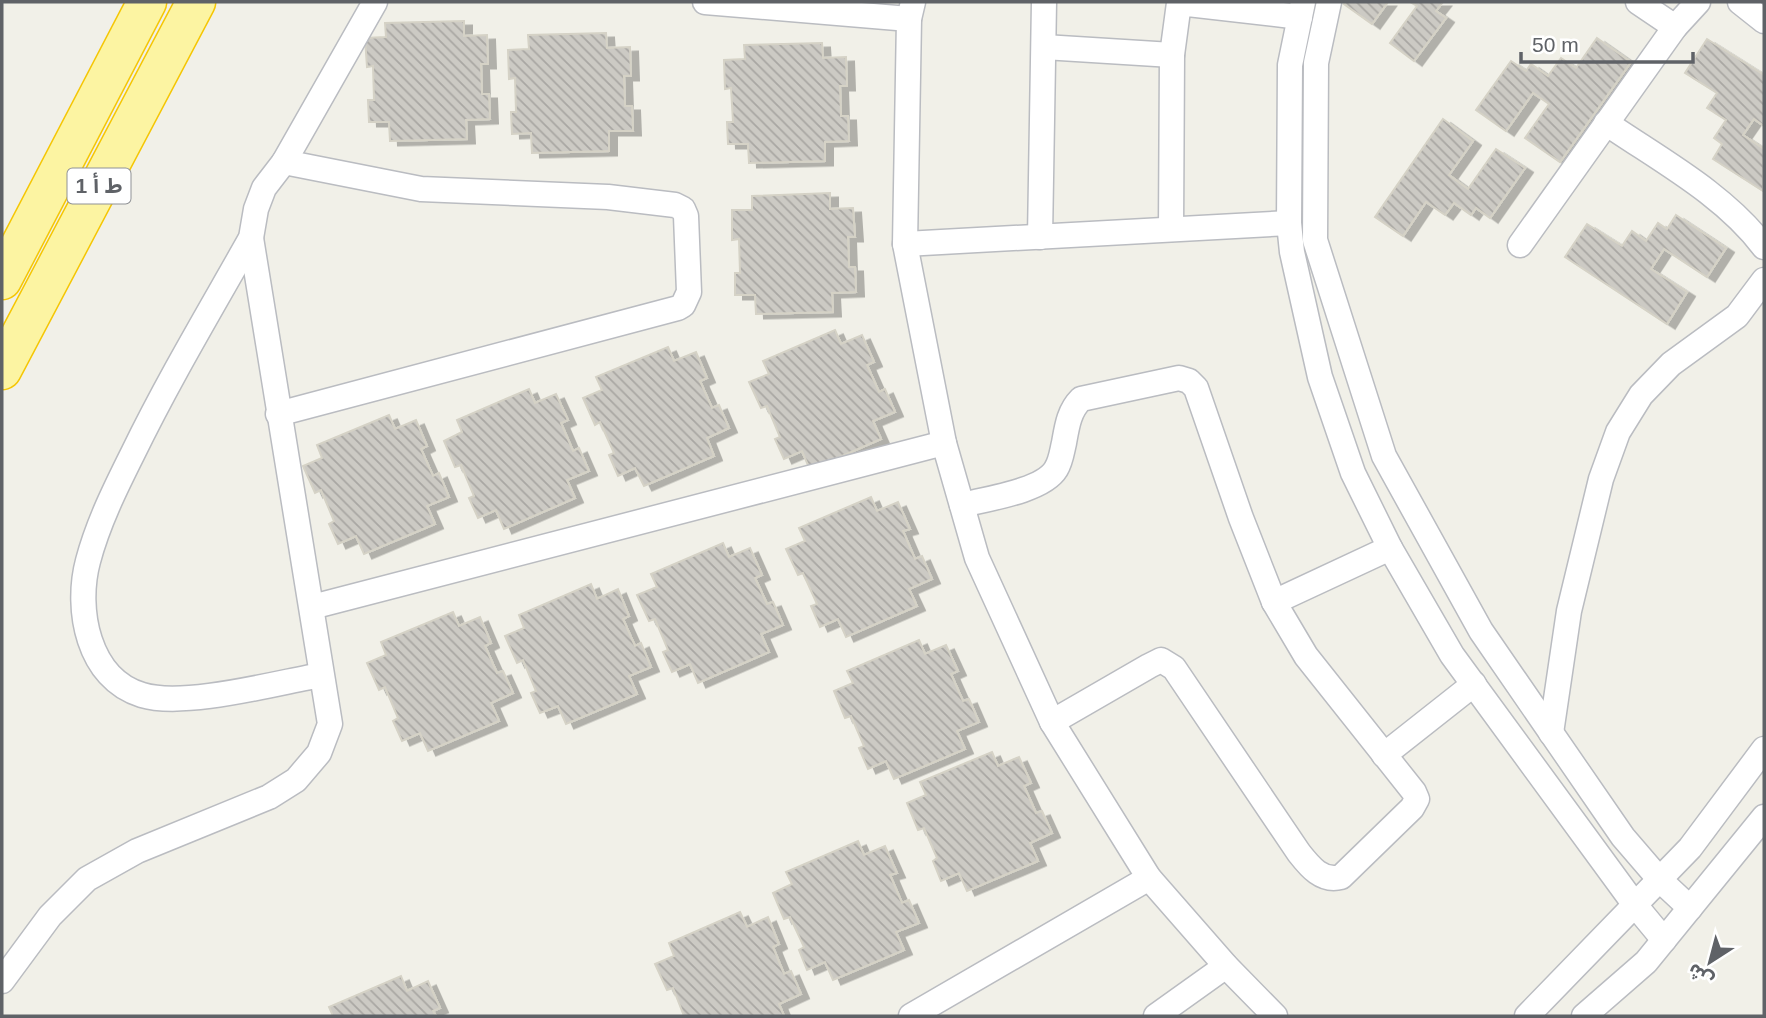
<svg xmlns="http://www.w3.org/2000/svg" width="1766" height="1018" font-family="Helvetica,'Noto Sans Arabic',sans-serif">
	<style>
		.building { fill: url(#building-back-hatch); stroke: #d5d2c6; stroke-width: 2; filter: url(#shadow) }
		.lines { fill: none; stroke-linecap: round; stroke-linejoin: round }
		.minor-casing { stroke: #babcc1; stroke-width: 27 }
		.trunk-casing { stroke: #f5c604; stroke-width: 41 }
		.minor { stroke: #fff; stroke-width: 24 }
		.trunk { stroke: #fcf4a2; stroke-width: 38 }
		.labels { text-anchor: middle; stroke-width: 6; stroke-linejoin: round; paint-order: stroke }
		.shield { fill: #fff; stroke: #8f9195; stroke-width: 2 }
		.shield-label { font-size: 21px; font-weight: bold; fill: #5f6267 }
	</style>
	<defs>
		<pattern id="building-back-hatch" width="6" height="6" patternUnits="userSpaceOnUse" patternTransform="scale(1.75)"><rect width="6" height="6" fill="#cccac4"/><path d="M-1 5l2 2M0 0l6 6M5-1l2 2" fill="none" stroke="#a9a7a3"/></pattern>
		<filter id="shadow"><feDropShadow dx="8" dy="4.5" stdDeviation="0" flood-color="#0004"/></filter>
	</defs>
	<rect width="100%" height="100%" fill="#f1f0e8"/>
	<g class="building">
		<path d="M 1346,2 L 1388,2 L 1372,24 L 1344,4 Z"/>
		<path d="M 1410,2 L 1443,2 L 1436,11 L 1446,18 L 1414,61 L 1390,43 L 1417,6 Z"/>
		<path d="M 464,21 L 464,36 L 487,35 L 488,64 L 481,64 L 482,94 L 489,94 L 490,119 L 466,120 L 467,139 L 390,141 L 389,122 L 369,122 L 368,100 L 374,100 L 373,66 L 367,67 L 365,38 L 386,37 L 385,23 Z"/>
		<path d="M 606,33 L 607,48 L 630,47 L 631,76 L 624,76 L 625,106 L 632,106 L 633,131 L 609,131 L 609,151 L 532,153 L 531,133 L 512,134 L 511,112 L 516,112 L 515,78 L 509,79 L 508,50 L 529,49 L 528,35 Z"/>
		<path d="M 1597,38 L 1631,62 L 1560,162 L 1525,138 L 1549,104 L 1533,93 L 1506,131 L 1476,110 L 1511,61 L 1526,71 L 1531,64 L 1548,76 L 1561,58 L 1576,68 Z"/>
		<path d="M 1707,39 L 1764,75 L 1764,126 L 1754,119 L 1743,135 L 1764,149 L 1763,191 L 1713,159 L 1722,144 L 1714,138 L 1726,120 L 1707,108 L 1717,93 L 1685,73 Z"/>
		<path d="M 822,43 L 823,58 L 846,57 L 847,86 L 840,86 L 841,116 L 848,116 L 849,141 L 825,142 L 825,161 L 749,163 L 748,144 L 728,144 L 727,122 L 733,122 L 731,88 L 725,89 L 724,60 L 745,59 L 744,45 Z"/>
		<path d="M 1443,119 L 1473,141 L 1449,175 L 1468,189 L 1496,149 L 1525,168 L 1490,218 L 1476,208 L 1471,215 L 1454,203 L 1445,215 L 1426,202 L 1403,236 L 1375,217 Z"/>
		<path d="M 830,193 L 830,209 L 853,208 L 855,237 L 848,237 L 849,267 L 855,267 L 856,292 L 832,293 L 833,312 L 756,314 L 755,295 L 735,295 L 735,273 L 740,273 L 739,239 L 732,240 L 732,210 L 752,210 L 752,196 Z"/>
		<path d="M 1676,215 L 1726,248 L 1707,277 L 1664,249 L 1651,269 L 1687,292 L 1667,324 L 1565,257 L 1587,224 L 1622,246 L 1632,231 L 1646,241 L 1658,223 L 1667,229 Z"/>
		<path d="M 835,330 L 841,344 L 862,335 L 874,362 L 867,365 L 879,392 L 885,389 L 895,412 L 873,421 L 881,439 L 810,470 L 802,451 L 784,459 L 775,439 L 780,437 L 767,406 L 761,408 L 749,382 L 769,374 L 763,361 Z"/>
		<path d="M 668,347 L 674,361 L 696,352 L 707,378 L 700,381 L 712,408 L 719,405 L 729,428 L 707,438 L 714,456 L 644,486 L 635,468 L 618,476 L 609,455 L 614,453 L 600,422 L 595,425 L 583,398 L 602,390 L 596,377 Z"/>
		<path d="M 529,389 L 535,403 L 556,394 L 568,420 L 561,423 L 573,451 L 579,448 L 589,471 L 567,480 L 575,498 L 504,529 L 496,510 L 478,518 L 469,498 L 474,496 L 461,465 L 455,467 L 444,441 L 462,432 L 457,420 Z"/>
		<path d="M 389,415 L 395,429 L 416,420 L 427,446 L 421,449 L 433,476 L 439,473 L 449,497 L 427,506 L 435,524 L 364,554 L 356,536 L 338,544 L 329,524 L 334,521 L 321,490 L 315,493 L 303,466 L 322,458 L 317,445 Z"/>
		<path d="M 871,497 L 877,511 L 898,502 L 910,529 L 903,531 L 915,559 L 922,556 L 932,579 L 909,589 L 917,606 L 846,637 L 838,619 L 820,627 L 811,606 L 817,604 L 803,573 L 798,575 L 786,549 L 805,541 L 799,528 Z"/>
		<path d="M 723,543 L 729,557 L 750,548 L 762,575 L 755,578 L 767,604 L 773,602 L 783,625 L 761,634 L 769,652 L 698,683 L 690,664 L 672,672 L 663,652 L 668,650 L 655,619 L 649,621 L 637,595 L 657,587 L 651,574 Z"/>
		<path d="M 591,584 L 597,599 L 618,589 L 629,616 L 623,619 L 635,646 L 641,643 L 651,667 L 629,676 L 637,694 L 566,724 L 558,706 L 540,713 L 531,693 L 536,691 L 523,660 L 517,663 L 505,636 L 524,628 L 519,615 Z"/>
		<path d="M 453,612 L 459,626 L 480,617 L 491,643 L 485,646 L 497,673 L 503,671 L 513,693 L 491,703 L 499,721 L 428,751 L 420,733 L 402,741 L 393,721 L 398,718 L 385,687 L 379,690 L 367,663 L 386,655 L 381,642 Z"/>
		<path d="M 919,640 L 925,654 L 946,645 L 958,671 L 951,674 L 963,701 L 969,699 L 979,722 L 957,731 L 965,749 L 894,779 L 886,761 L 868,769 L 859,748 L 864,746 L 851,716 L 845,718 L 834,691 L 853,683 L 847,671 Z"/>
		<path d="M 992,752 L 998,766 L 1019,757 L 1031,783 L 1024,786 L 1036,813 L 1042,811 L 1052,833 L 1030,843 L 1038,861 L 967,891 L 959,873 L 941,881 L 933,861 L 937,858 L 924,828 L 918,830 L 907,803 L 926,795 L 920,782 Z"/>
		<path d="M 858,841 L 864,855 L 885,846 L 897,873 L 890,875 L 902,903 L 909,900 L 919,923 L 896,932 L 904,950 L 833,980 L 825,962 L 807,970 L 799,950 L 804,947 L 790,917 L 784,919 L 773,893 L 792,884 L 786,872 Z"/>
		<path d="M 740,912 L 747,927 L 768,917 L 779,944 L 773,947 L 784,974 L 791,971 L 801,994 L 779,1004 L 784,1016 L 684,1016 L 673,988 L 667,990 L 655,964 L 674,956 L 669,943 Z"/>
		<path d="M 401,976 L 407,991 L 428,981 L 440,1008 L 433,1011 L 436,1016 L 333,1016 L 329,1007 Z"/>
	</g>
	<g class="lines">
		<defs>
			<g id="minor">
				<path d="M 705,2 L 909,19"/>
				<path d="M 913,2 L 909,19 L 905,244 L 944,443 L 977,558 L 1052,722 L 1149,878 L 1226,966 L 1275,1016"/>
				<path d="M 1303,2 L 1290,65 L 1289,223 L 1292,252 L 1320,377 L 1353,473 L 1390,548 L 1452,655 L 1635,905 L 1664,940"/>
				<path d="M 1329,2 L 1316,63 L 1315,240 L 1384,456 L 1481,631 L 1623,837 L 1660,880 L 1690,908"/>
				<path d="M 1740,2 L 1764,21"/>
				<path d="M 1675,27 L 1698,2"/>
				<path d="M 1044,47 L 1172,55"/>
				<path d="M 1606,123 C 1660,160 1724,194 1764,247"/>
				<path d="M 1171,229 L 1172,55 L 1179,3 L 1300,17"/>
				<path d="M 1040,237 L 1044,2"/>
				<path d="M 905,244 L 1289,223"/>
				<path d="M 1520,245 L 1675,27 L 1638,2"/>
				<path d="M 278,414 L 678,308 L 683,305 L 689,292 L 686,216 L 683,209 L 675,205 L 608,197 L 421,189 L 284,162"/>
				<path d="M 962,505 C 986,499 1043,491 1056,469 C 1061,461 1062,451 1064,443 C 1067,426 1069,411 1081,399 L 1179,378 L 1189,381 L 1196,388 L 1241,518 L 1274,602 L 1306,656 L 1414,792 L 1417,799 L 1412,808 L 1341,877 C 1322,882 1310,867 1299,853 L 1174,668 L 1161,660 L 1149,666 L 1052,722"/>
				<path d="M 1274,602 L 1390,548"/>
				<path d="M 312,607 L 944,443"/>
				<path d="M 321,675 C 276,683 184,708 142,695 C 88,679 75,609 88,561 C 98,523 116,487 133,453 C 169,379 211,309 251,238 L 256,209 L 264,188 L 284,162 L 375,2"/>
				<path d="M 1551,733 L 1569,611 L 1601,479 L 1618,432 L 1641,395 L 1671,364 L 1737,316 L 1764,280"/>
				<path d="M 1384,755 L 1474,684"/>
				<path d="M 2,981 L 50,916 L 87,879 L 137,851 L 269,797 L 296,780 L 319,753 L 330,724 L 251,238"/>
				<path d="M 911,1016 L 1149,878"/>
				<path d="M 1156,1016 L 1226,966"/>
				<path d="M 1527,1016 L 1690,848 L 1764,749"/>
				<path d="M 1584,1016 L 1646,962 L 1764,817"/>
			</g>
			<g id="trunk">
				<path d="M 2,280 L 147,2"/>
				<path d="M 2,370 L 196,2"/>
			</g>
		</defs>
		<use href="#minor" class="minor-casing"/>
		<use href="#trunk" class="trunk-casing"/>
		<use href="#minor" class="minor"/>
		<use href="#trunk" class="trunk"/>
	</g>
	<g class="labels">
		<rect class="shield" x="67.5" y="168.5" width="63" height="35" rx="5"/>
		<g class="shield-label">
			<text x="99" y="193">ط أ 1</text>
		</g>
	</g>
	<rect width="1766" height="1018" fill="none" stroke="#5f6267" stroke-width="7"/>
	<g transform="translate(1710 962) rotate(216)" stroke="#ffffff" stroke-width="5" paint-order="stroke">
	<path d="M0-5L12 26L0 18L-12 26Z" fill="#5f6267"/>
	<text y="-10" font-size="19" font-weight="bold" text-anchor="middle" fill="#5f6267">ش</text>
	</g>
	<path d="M1521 52v10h172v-10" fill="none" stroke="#5f6267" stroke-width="3.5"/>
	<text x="1532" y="52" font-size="21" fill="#5f6267" stroke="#ffffff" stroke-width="5" paint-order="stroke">50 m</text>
</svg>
